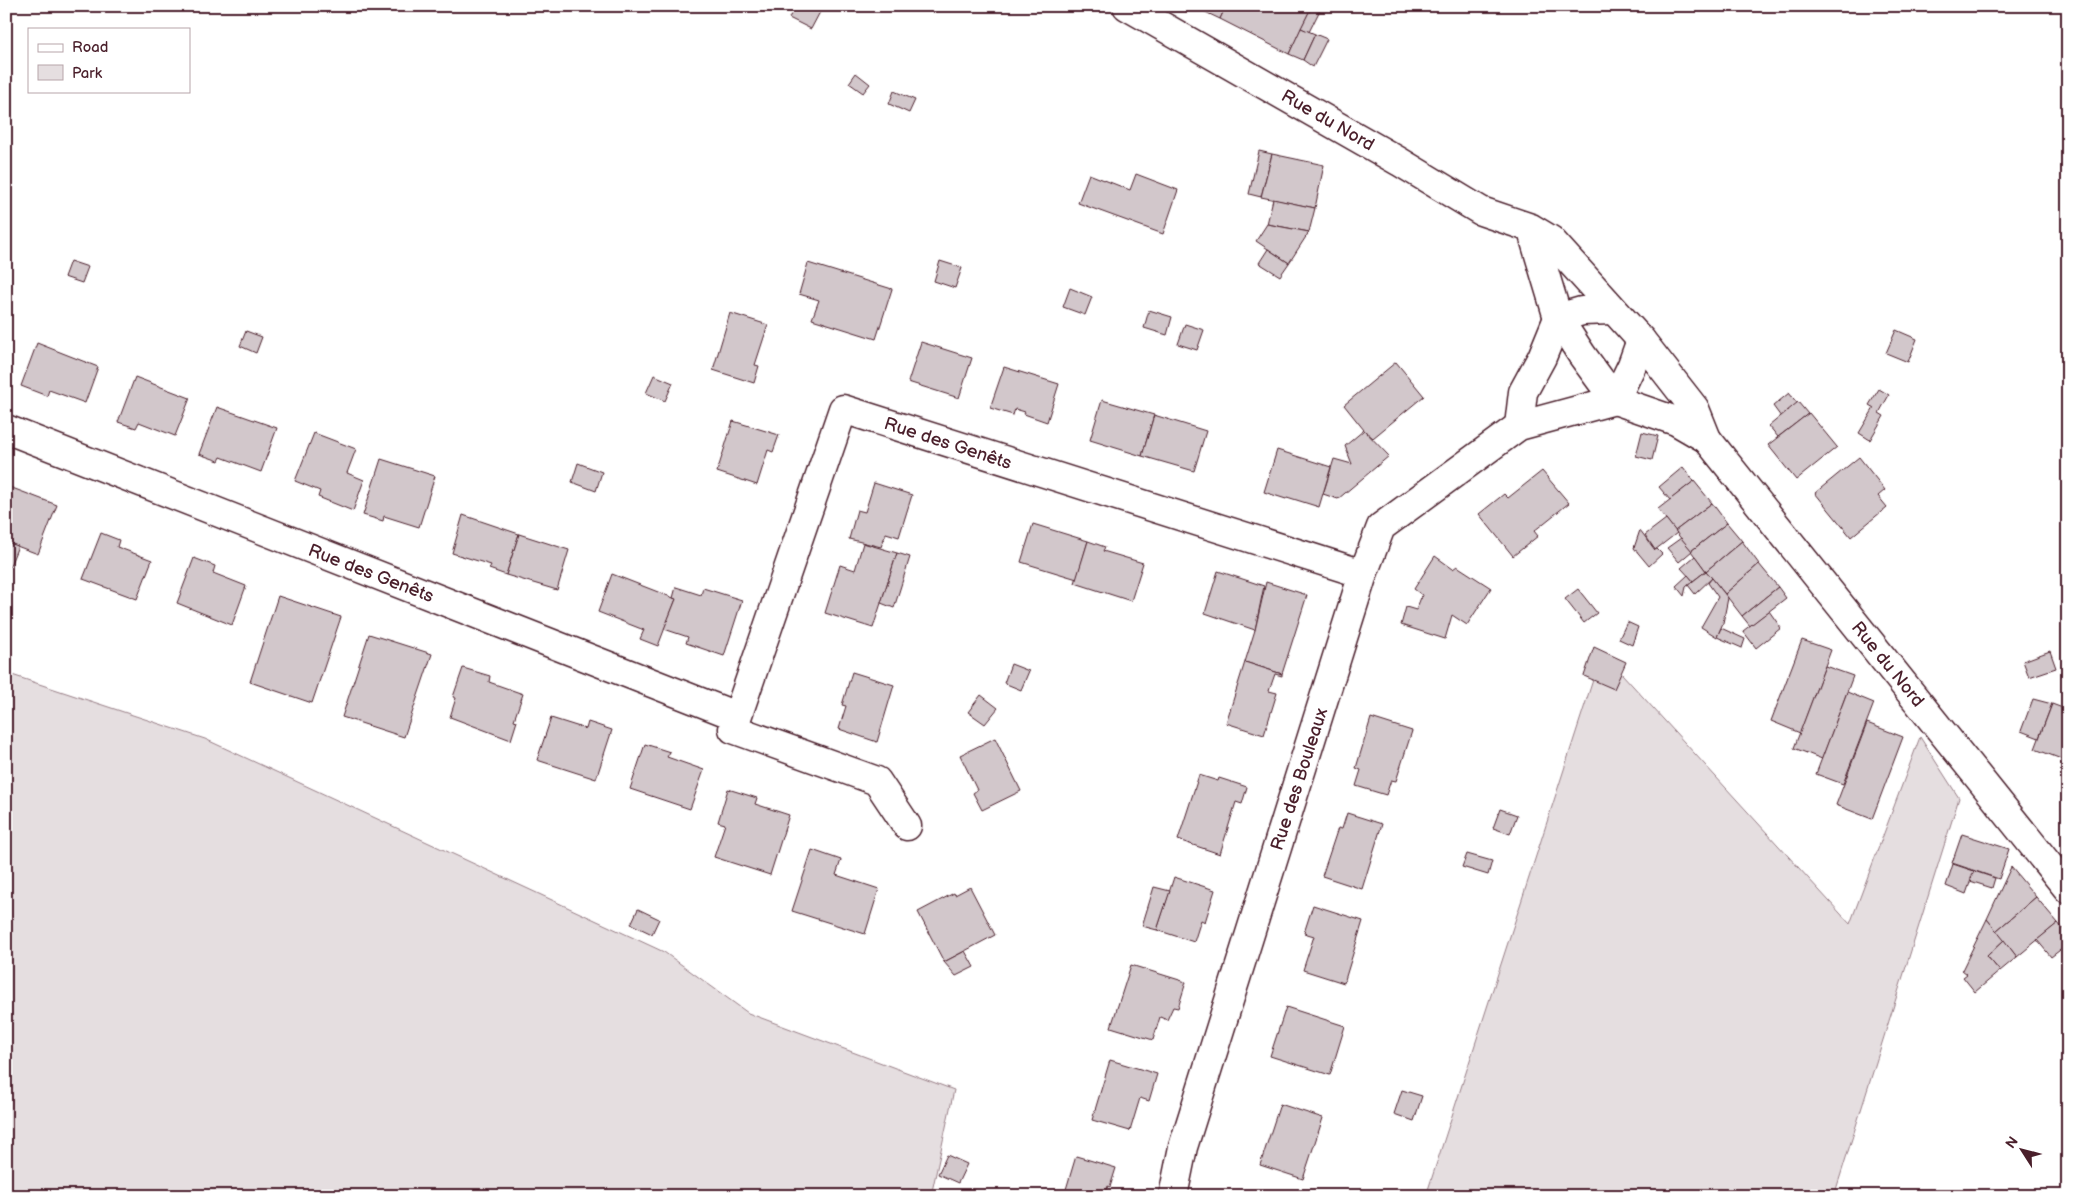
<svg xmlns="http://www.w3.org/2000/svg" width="2074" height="1202" font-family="'Balsamiq Sans',sans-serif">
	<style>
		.green { fill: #e5dee0; stroke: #987e86 }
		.building { fill: #d2c7cb; stroke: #4a1f2b }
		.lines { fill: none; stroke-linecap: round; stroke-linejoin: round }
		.minor-casing { stroke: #4a1f2b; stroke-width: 31 }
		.minor { stroke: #fff; stroke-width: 28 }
		.labels { text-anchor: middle; stroke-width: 4; stroke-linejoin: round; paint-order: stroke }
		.street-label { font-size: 18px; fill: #4a1f2b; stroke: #fff }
	</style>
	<rect width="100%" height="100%" fill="#fff"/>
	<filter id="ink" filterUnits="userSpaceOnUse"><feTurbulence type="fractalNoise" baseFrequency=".02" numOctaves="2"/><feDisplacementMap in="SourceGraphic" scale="10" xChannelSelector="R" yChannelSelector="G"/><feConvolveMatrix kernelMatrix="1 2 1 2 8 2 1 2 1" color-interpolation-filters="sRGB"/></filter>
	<g filter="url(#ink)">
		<g class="green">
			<path d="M 1602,652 L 1850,924 L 1920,737 L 1959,798 L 1834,1196 L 1426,1196 Z"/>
			<path d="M 6,673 L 205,739 L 664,952 L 748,1013 L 954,1090 L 931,1196 L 6,1196 Z"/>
		</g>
		<g class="building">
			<path d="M 795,6 L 808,6 L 820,12 L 811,29 L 789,18 Z"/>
			<path d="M 1203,6 L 1226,6 L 1220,19 L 1201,10 Z"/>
			<path d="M 1226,6 L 1312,6 L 1289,54 L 1220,19 Z"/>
			<path d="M 1312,6 L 1322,6 L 1309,32 L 1301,28 Z"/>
			<path d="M 1301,28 L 1315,34 L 1303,60 L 1289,54 Z"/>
			<path d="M 1315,34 L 1327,39 L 1313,67 L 1303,60 Z"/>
			<path d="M 856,73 L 870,84 L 863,93 L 849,83 Z"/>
			<path d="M 894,91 L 915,100 L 909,113 L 889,104 Z"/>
			<path d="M 1259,151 L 1272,154 L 1261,197 L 1249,194 Z"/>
			<path d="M 1272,154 L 1324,165 L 1315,208 L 1261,197 Z"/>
			<path d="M 1089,174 L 1130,190 L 1136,174 L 1178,190 L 1163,234 L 1078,203 Z"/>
			<path d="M 1273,199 L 1315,208 L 1309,232 L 1267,224 Z"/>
			<path d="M 1267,224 L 1309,232 L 1289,263 L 1256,241 Z"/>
			<path d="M 1268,249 L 1289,263 L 1280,276 L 1259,263 Z"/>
			<path d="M 70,261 L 88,267 L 82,283 L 64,277 Z"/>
			<path d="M 940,261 L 962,268 L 955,288 L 934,281 Z"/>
			<path d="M 808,263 L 892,289 L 876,339 L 812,319 L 819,300 L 799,294 Z"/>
			<path d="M 1070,288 L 1092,297 L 1085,315 L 1063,307 Z"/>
			<path d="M 1149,310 L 1172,317 L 1167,335 L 1144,328 Z"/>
			<path d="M 730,313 L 768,325 L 755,365 L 759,366 L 754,383 L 713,370 Z"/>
			<path d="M 1185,324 L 1204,330 L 1197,350 L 1178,344 Z"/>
			<path d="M 1896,330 L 1917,339 L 1908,362 L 1886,353 Z"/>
			<path d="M 246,331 L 262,337 L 256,353 L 240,346 Z"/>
			<path d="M 921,342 L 972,358 L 959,398 L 908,382 Z"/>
			<path d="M 37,343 L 98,367 L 85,403 L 49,390 L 47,396 L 21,386 Z"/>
			<path d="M 1396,362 L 1424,396 L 1373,438 L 1364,430 L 1344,405 Z"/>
			<path d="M 1004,367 L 1059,384 L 1047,422 L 1024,414 L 1025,412 L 1015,409 L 1013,415 L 990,408 Z"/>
			<path d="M 654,375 L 673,383 L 665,401 L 646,393 Z"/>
			<path d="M 135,377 L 190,398 L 175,436 L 139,422 L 136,428 L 118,422 Z"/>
			<path d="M 1879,389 L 1889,395 L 1879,413 L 1884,416 L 1870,440 L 1859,433 L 1874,408 L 1869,405 Z"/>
			<path d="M 1789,393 L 1798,404 L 1781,417 L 1773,406 Z"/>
			<path d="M 1102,400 L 1154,415 L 1142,456 L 1090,440 Z"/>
			<path d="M 1798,402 L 1808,414 L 1778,437 L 1769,426 Z"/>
			<path d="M 217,407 L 277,428 L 261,472 L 221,457 L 219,461 L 199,454 Z"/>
			<path d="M 1809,413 L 1837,447 L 1796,480 L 1768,445 Z"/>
			<path d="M 1154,415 L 1206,431 L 1194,471 L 1142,456 Z"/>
			<path d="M 733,421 L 779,435 L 773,452 L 768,450 L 757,485 L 717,472 Z"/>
			<path d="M 1364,430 L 1389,456 L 1338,499 L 1323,494 L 1334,459 L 1352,464 L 1345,446 Z"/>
			<path d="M 1642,432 L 1658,436 L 1652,460 L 1636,456 Z"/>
			<path d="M 314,433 L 356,449 L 347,473 L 364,480 L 353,511 L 318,497 L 320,491 L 295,481 Z"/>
			<path d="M 1277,450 L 1331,467 L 1319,507 L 1287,497 L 1286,499 L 1264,492 Z"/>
			<path d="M 1859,457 L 1885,490 L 1878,496 L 1887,507 L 1851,537 L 1815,493 Z"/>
			<path d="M 381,459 L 435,476 L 419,527 L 384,516 L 383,521 L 363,515 Z"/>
			<path d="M 578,463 L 602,472 L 596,491 L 572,482 Z"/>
			<path d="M 1683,467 L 1694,481 L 1670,500 L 1659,487 Z"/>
			<path d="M 1542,471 L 1569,503 L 1534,531 L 1538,536 L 1513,556 L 1479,514 L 1504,494 L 1508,498 Z"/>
			<path d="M 1694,481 L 1712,503 L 1675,531 L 1658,509 Z"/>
			<path d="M 874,483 L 912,495 L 899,537 L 886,533 L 881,547 L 849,539 L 857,510 L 865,512 Z"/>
			<path d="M 7,486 L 57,505 L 38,554 L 6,542 Z"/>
			<path d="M 1712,503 L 1727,523 L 1691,551 L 1675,531 Z"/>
			<path d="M 463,515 L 519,534 L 506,575 L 489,569 L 491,565 L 452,553 Z"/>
			<path d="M 1666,519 L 1677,533 L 1655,550 L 1645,535 Z"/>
			<path d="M 1727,523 L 1742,541 L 1706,571 L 1691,551 Z"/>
			<path d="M 1033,524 L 1088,541 L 1077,579 L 1021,562 Z"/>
			<path d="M 1640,530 L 1655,550 L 1657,549 L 1662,554 L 1649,566 L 1634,548 Z"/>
			<path d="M 101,533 L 119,540 L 117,547 L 152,560 L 137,599 L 83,579 Z"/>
			<path d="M 519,534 L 569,550 L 557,590 L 506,575 Z"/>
			<path d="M 1681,538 L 1692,551 L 1679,562 L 1667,548 Z"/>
			<path d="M 1088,541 L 1105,547 L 1103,551 L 1143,563 L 1131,601 L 1075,583 Z"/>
			<path d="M 1742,541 L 1759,564 L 1725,594 L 1706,571 Z"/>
			<path d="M 6,542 L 18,546 L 9,568 L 6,567 Z"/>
			<path d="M 863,543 L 897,553 L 873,628 L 825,613 L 840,565 L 855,570 Z"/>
			<path d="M 897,553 L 910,557 L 894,608 L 881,603 Z"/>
			<path d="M 1435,556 L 1453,569 L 1457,566 L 1491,588 L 1467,625 L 1452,615 L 1445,639 L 1401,625 L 1406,607 L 1416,610 L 1422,595 L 1414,589 Z"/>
			<path d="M 1695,556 L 1706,571 L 1693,581 L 1681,568 Z"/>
			<path d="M 194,558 L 215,566 L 213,573 L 246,586 L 232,625 L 177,603 Z"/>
			<path d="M 1759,564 L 1778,587 L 1742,616 L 1725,594 Z"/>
			<path d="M 1218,571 L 1264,586 L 1255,630 L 1205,613 Z"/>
			<path d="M 1706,571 L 1712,578 L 1695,594 L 1688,585 Z"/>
			<path d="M 612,574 L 676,599 L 658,646 L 640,639 L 644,630 L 598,612 Z"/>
			<path d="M 1688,575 L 1693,581 L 1686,587 L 1684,596 L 1676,586 Z"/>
			<path d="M 1712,578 L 1728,598 L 1723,623 L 1717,637 L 1701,627 L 1718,597 L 1708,583 Z"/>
			<path d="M 1266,582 L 1307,595 L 1282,674 L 1245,662 L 1255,630 Z"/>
			<path d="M 676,587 L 701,595 L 703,588 L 742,600 L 724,656 L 686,643 L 688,637 L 664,629 L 676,599 L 673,598 Z"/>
			<path d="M 1778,587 L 1786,598 L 1750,626 L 1742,616 Z"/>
			<path d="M 1578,589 L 1597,613 L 1584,623 L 1565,599 Z"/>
			<path d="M 278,596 L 341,617 L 312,703 L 250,682 Z"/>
			<path d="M 1769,611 L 1781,628 L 1756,648 L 1743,631 Z"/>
			<path d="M 1627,622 L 1638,627 L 1632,645 L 1619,639 Z"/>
			<path d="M 1721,628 L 1745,639 L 1742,648 L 1717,637 Z"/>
			<path d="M 369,634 L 432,654 L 404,737 L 342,717 Z"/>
			<path d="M 1802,640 L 1831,650 L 1800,733 L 1771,721 Z"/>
			<path d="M 1594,647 L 1626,662 L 1614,689 L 1584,676 Z"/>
			<path d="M 2050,651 L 2056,668 L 2029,677 L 2023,661 Z"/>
			<path d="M 1245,662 L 1282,674 L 1282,676 L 1275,674 L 1269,691 L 1277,693 L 1264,735 L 1226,723 Z"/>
			<path d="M 1011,664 L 1029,671 L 1021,690 L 1004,683 Z"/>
			<path d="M 1825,666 L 1853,676 L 1822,759 L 1794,748 Z"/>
			<path d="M 463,668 L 490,676 L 489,682 L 523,694 L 514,720 L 517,721 L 511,740 L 450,717 L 456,698 L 453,697 Z"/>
			<path d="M 852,672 L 894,685 L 877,742 L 839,729 L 846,706 L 842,705 Z"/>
			<path d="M 1847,692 L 1874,703 L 1843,784 L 1816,774 Z"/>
			<path d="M 981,695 L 998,708 L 985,724 L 968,712 Z"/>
			<path d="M 2033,699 L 2052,704 L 2039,738 L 2021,731 Z"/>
			<path d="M 2052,704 L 2068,710 L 2068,756 L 2064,760 L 2035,749 Z"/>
			<path d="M 551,718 L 586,729 L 588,722 L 612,730 L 596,779 L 537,760 Z"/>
			<path d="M 1371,718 L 1412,731 L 1396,781 L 1391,780 L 1386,795 L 1356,786 L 1361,770 L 1356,768 Z"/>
			<path d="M 1867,723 L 1903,737 L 1872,819 L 1836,805 Z"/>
			<path d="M 995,738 L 1021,791 L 982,810 L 973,793 L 977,790 L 960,755 Z"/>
			<path d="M 645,744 L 670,752 L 667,757 L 704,770 L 690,809 L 630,789 Z"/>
			<path d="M 1199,775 L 1218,781 L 1219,778 L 1247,787 L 1242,804 L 1236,802 L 1220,854 L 1178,840 Z"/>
			<path d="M 728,789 L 757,798 L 755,804 L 789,815 L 770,875 L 714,857 L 725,824 L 718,822 Z"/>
			<path d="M 1500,809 L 1517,815 L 1510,834 L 1493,828 Z"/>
			<path d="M 1347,813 L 1382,824 L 1362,889 L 1322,876 L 1338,828 L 1342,829 Z"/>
			<path d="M 1962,834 L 2009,849 L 1999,879 L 1952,863 Z"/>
			<path d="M 812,850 L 841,860 L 836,875 L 879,889 L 865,934 L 792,911 Z"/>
			<path d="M 1467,854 L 1492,861 L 1488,875 L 1462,867 Z"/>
			<path d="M 1953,864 L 1974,871 L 1966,894 L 1946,886 Z"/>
			<path d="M 2011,867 L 2036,897 L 1996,931 L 1987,919 Z"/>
			<path d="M 1974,871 L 1995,878 L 1992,888 L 1970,881 Z"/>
			<path d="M 1174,877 L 1215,890 L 1205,922 L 1201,920 L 1194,942 L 1157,930 Z"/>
			<path d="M 970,887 L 995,935 L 944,962 L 918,912 L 954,893 L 955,895 Z"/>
			<path d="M 1154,887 L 1170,891 L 1157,930 L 1142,926 Z"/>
			<path d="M 2036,897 L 2058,923 L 2017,957 L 1996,931 Z"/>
			<path d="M 1313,905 L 1363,921 L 1344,983 L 1303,970 L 1314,936 L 1304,933 Z"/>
			<path d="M 638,909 L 659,919 L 652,934 L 631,924 Z"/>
			<path d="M 1987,919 L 2004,940 L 1987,956 L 2000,971 L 1975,992 L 1963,977 L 1967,974 L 1962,970 Z"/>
			<path d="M 2058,923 L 2068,935 L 2068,944 L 2051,957 L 2037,940 Z"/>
			<path d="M 2004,940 L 2017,957 L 2000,971 L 1987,956 Z"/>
			<path d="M 965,951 L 974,967 L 956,976 L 944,962 Z"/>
			<path d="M 1131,965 L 1186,982 L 1178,1008 L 1173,1007 L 1167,1020 L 1160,1017 L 1153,1040 L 1111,1027 Z"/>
			<path d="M 1286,1007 L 1345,1026 L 1330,1075 L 1270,1056 Z"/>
			<path d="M 1110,1060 L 1157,1074 L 1149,1101 L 1140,1098 L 1130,1131 L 1092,1120 Z"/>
			<path d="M 1402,1090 L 1422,1096 L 1414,1121 L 1394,1114 Z"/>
			<path d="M 1280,1104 L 1323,1118 L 1303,1179 L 1260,1165 Z"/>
			<path d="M 947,1155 L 967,1164 L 958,1183 L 938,1174 Z"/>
			<path d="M 1076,1156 L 1116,1168 L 1110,1187 L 1108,1186 L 1105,1196 L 1064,1196 Z"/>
		</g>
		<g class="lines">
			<defs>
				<g id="minor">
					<path d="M 1127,6 L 1400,162 L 1481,211 L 1531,228 L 1551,240 L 1641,340 L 1695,409 L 1707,439 L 1676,421 L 1615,400 L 1582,355 L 1558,318 L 1531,228"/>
					<path d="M 1519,426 L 1523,392 L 1542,357 L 1558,318 L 1582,311 L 1613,310"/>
					<path d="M 6,429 L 736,716"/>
					<path d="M 1707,439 L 2068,889"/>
					<path d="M 907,826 L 877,781 L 733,729 L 843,409 L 1363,574"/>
					<path d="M 1173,1196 L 1183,1147 L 1363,574 L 1381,527 L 1519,426 L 1615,400 L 1632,365 L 1641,340"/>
				</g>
			</defs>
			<use href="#minor" class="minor-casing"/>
			<use href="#minor" class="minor"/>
		</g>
	</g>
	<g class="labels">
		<g class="street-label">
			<text transform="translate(1328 120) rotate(30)" y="6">Rue du Nord</text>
			<text transform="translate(948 443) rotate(18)" y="6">Rue des Genêts</text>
			<text transform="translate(371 573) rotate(21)" y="6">Rue des Genêts</text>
			<text transform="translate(1888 664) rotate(51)" y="6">Rue du Nord</text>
			<text transform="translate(1299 779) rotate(-72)" y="6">Rue des Bouleaux</text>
		</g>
	</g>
	<rect width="2074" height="1202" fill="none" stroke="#fff" stroke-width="25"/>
	<rect x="12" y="12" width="2049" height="1177" fill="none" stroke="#4a1f2b" stroke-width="2" filter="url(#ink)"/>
	<rect x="28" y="28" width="162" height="65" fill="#ffffff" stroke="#b7a5aa"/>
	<rect x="38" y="44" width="25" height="8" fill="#ffffff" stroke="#b7a5aa"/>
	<text x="72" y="52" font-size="15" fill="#4a1f2b">Road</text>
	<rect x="38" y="65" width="25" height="15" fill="#e5dee0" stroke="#b7a5aa"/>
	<text x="72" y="78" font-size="15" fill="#4a1f2b">Park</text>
	<g transform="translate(2022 1150) rotate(306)" stroke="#ffffff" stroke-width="4" paint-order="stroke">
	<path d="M0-4L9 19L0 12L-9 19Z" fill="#4a1f2b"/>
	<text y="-8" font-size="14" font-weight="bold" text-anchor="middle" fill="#4a1f2b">N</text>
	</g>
</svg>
